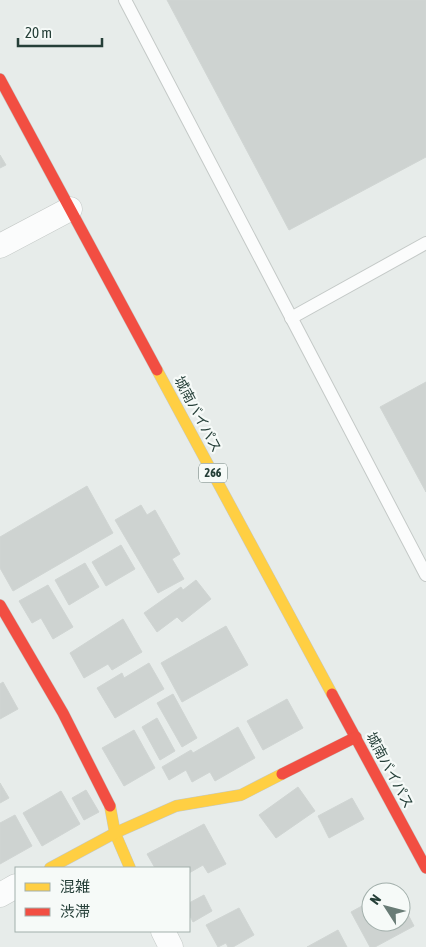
<svg xmlns="http://www.w3.org/2000/svg" width="426" height="947" font-family="'Asap Condensed','Noto Sans JP',sans-serif">
	<style>
		.building { fill: #ced3d1; stroke: #d0d5d3 }
		.lines { fill: none; stroke-linecap: round; stroke-linejoin: round }
		.lane-casing { stroke: #c4c9c7; stroke-width: 14 }
		.street-casing { stroke: #c4c9c7; stroke-width: 25 }
		.slow-casing { stroke: #c3c9c7; stroke-width: 12 }
		.jam-casing { stroke: #c3c9c7; stroke-width: 12 }
		.lane { stroke: #fbfcfc; stroke-width: 12 }
		.street { stroke: #fbfcfc; stroke-width: 24 }
		.slow { stroke: #ffcf43; stroke-width: 11 }
		.jam { stroke: #f24e42; stroke-width: 11 }
		.labels { text-anchor: middle; stroke-width: 4.5; stroke-linejoin: round; paint-order: stroke }
		.shield { fill: #f6faf8; stroke: #647772; stroke-width: 1 }
		.shield-label { font-size: 12px; font-weight: bold; fill: #253f38 }
		.street-label { font-size: 14px; fill: #253f38; stroke: #f6faf8 }
	</style>
	<rect width="100%" height="100%" fill="#e7ecea"/>
	<g class="building">
		<path d="M 167,0 L 426,0 L 426,157 L 289,230 Z"/>
		<path d="M 0,155 L 6,165 L 0,168 Z"/>
		<path d="M 426,382 L 426,492 L 380,407 Z"/>
		<path d="M 87,486 L 113,533 L 13,591 L 0,568 L 0,537 Z"/>
		<path d="M 141,505 L 147,515 L 155,510 L 180,554 L 172,559 L 184,579 L 158,593 L 115,520 Z"/>
		<path d="M 121,545 L 135,569 L 106,586 L 92,562 Z"/>
		<path d="M 85,563 L 99,587 L 69,605 L 55,580 Z"/>
		<path d="M 196,580 L 211,599 L 182,622 L 177,617 L 157,632 L 144,613 L 181,587 L 183,590 Z"/>
		<path d="M 48,585 L 73,627 L 53,639 L 41,618 L 32,623 L 19,601 Z"/>
		<path d="M 123,619 L 142,652 L 112,670 L 108,664 L 84,678 L 70,653 Z"/>
		<path d="M 226,626 L 248,665 L 182,702 L 161,663 Z"/>
		<path d="M 149,663 L 164,689 L 115,718 L 97,688 L 122,673 L 124,678 Z"/>
		<path d="M 3,682 L 18,709 L 0,719 L 0,684 Z"/>
		<path d="M 173,694 L 197,738 L 182,747 L 157,703 Z"/>
		<path d="M 287,699 L 303,728 L 263,750 L 247,721 Z"/>
		<path d="M 157,718 L 175,751 L 160,760 L 142,727 Z"/>
		<path d="M 238,727 L 255,758 L 215,781 L 210,772 L 192,782 L 186,770 L 169,780 L 162,767 L 191,750 L 193,753 Z"/>
		<path d="M 134,730 L 155,768 L 124,786 L 102,748 Z"/>
		<path d="M 0,783 L 9,798 L 0,803 Z"/>
		<path d="M 298,787 L 315,811 L 276,838 L 259,815 Z"/>
		<path d="M 86,790 L 99,812 L 84,820 L 72,798 Z"/>
		<path d="M 61,791 L 80,824 L 42,846 L 23,813 Z"/>
		<path d="M 352,798 L 364,819 L 329,838 L 318,816 Z"/>
		<path d="M 15,815 L 32,846 L 0,864 L 0,823 Z"/>
		<path d="M 204,824 L 226,864 L 208,873 L 203,865 L 189,873 L 189,868 L 155,868 L 147,854 Z"/>
		<path d="M 204,895 L 212,911 L 193,922 L 189,914 L 189,903 Z"/>
		<path d="M 371,901 L 371,922 L 401,922 L 401,901 L 414,926 L 375,947 L 370,947 L 351,912 Z"/>
		<path d="M 239,908 L 254,935 L 233,947 L 228,947 L 226,943 L 218,947 L 206,925 Z"/>
		<path d="M 338,930 L 347,947 L 307,947 Z"/>
	</g>
	<g class="lines">
		<defs>
			<g id="lane">
				<path d="M 125,0 L 426,575"/>
				<path d="M 291,318 L 426,243"/>
			</g>
			<g id="street">
				<path d="M 0,246 L 70,209"/>
				<path d="M 0,895 L 16,886"/>
				<path d="M 163,931 L 171,947"/>
			</g>
			<g id="slow">
				<path d="M 157,370 L 332,694"/>
				<path d="M 110,806 L 115,833 L 130,868"/>
				<path d="M 50,868 L 115,833 L 176,806 L 241,795 L 282,774"/>
			</g>
			<g id="jam">
				<path d="M 0,79 L 157,370"/>
				<path d="M 0,605 L 63,713 L 110,806"/>
				<path d="M 332,694 L 426,868"/>
				<path d="M 282,774 L 356,737"/>
			</g>
		</defs>
		<use href="#lane" class="lane-casing"/>
		<use href="#street" class="street-casing"/>
		<use href="#slow" class="slow-casing"/>
		<use href="#jam" class="jam-casing"/>
		<use href="#lane" class="lane"/>
		<use href="#street" class="street"/>
		<use href="#slow" class="slow"/>
		<use href="#jam" class="jam"/>
	</g>
	<g class="labels">
		<rect class="shield" x="199" y="463.5" width="28" height="19" rx="4"/>
		<g class="shield-label">
			<text x="213" y="477">266</text>
		</g>
		<g class="street-label">
			<text transform="translate(198 414) rotate(62)" y="5">城南バイパス</text>
			<text transform="translate(390 770) rotate(62)" y="5">城南バイパス</text>
		</g>
	</g>
	<rect x="15" y="867" width="175" height="65" fill="#f6faf8" stroke="#a2afab"/>
	<rect x="25" y="883" width="25" height="8" fill="#ffcf43" stroke="#a2afab"/>
	<text x="60" y="892" font-size="15" fill="#253f38">混雑</text>
	<rect x="25" y="908" width="25" height="8" fill="#f24e42" stroke="#a2afab"/>
	<text x="60" y="917" font-size="15" fill="#253f38">渋滞</text>
	<g transform="translate(386 907) rotate(306)"><circle r="24" fill="#f6faf8" stroke="#a2afab"/>
	<path d="M0-4L9 19L0 12L-9 19Z" fill="#697c76"/>
	<text y="-8" font-size="14" font-weight="bold" text-anchor="middle" fill="#253f38">N</text>
	</g>
	<path d="M18 38v8h84v-8" fill="none" stroke="#253f38" stroke-width="2.5"/>
	<text x="25" y="38" font-size="15" fill="#253f38" stroke="#f6faf8" stroke-width="4" paint-order="stroke">20 m</text>
</svg>
